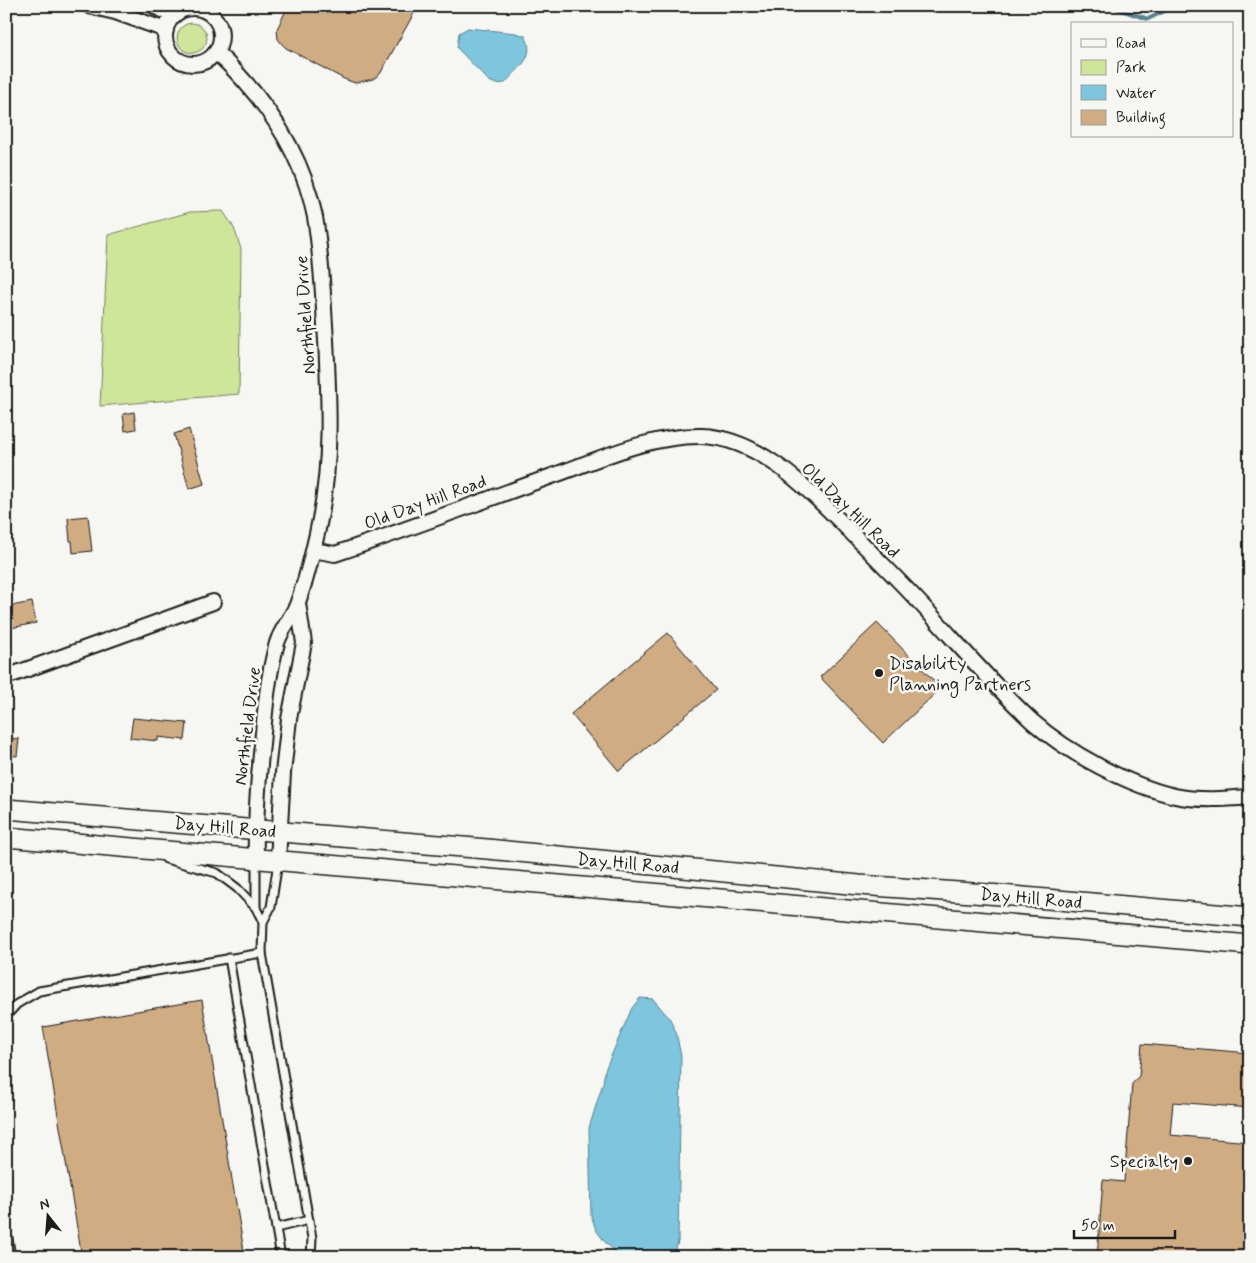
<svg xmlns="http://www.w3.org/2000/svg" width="1256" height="1263" font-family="Mynerve,sans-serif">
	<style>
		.green { fill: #cee59a; stroke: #75805b }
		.water { fill: #7dc6dd; stroke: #568290 }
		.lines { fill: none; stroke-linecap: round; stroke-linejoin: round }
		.stream { stroke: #568290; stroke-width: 4 }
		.building { fill: #d0ac82; stroke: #1c1c1c }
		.lane-casing { stroke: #1c1c1c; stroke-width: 11 }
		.street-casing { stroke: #1c1c1c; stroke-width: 18 }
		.secondary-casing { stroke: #1c1c1c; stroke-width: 22 }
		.lane { stroke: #f6f6f2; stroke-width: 7 }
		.street { stroke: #f6f6f2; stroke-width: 14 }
		.secondary { stroke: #f6f6f2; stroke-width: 19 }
		.poi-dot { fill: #1c1c1c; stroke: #f6f6f2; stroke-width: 2 }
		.labels { text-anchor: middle; stroke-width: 5; stroke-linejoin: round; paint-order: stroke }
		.street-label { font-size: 18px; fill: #1c1c1c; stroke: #f6f6f2 }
		.poi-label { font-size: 18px; fill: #1c1c1c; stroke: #f6f6f2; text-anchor: start }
	</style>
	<rect width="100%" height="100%" fill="#f6f6f2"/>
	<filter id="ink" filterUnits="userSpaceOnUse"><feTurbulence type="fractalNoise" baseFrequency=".02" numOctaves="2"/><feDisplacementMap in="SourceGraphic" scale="10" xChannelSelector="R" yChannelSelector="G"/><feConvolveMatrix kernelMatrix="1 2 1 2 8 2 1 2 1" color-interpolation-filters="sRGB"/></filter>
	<g filter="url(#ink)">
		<g class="green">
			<circle cx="192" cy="38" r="15"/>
			<path d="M 223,211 L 234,228 L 241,249 L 239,394 L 100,406 L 108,235 L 190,212 Z"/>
		</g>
		<g class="water">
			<path d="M 468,28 L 516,33 L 525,36 C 537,57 518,68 505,83 L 496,84 L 489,81 L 457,48 L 459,33 Z"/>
			<path d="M 640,998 L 653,999 L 670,1019 L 676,1032 L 681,1056 L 678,1242 L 673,1257 L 626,1257 L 616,1252 L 605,1242 L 596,1230 L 591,1215 L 589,1128 L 603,1083 L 605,1070 L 632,1008 Z"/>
		</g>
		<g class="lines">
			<path class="stream" d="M 1115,6 L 1118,9 L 1148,19 L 1175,6"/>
		</g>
		<g class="building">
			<path d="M 288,6 L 418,6 L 380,74 L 373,79 L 355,83 L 344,79 L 286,48 L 282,44 L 278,39 L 277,29 Z"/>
			<path d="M 134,412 L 136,429 L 125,431 L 123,414 Z"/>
			<path d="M 189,429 L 204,484 L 189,489 L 174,434 Z"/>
			<path d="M 88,516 L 92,551 L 73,553 L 72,541 L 70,541 L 68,518 Z"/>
			<path d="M 32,602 L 36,623 L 6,629 L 6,607 Z"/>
			<path d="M 877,623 L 941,688 L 883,743 L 820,677 Z"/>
			<path d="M 668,633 L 716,690 L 619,771 L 571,714 Z"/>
			<path d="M 133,718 L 187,723 L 185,740 L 158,737 L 158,741 L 130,738 Z"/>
			<path d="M 6,738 L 19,739 L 17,756 L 6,755 Z"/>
			<path d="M 202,1000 L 245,1257 L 82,1257 L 43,1027 Z"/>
			<path d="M 1142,1044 L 1250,1053 L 1250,1108 L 1173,1102 L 1170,1135 L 1250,1142 L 1250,1257 L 1097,1257 L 1103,1180 L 1124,1182 L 1132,1084 L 1139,1076 Z"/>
		</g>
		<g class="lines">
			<defs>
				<g id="lane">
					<path d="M 166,859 L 217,873 L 237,888 L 256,908"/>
					<path d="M 256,859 L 256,908 L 263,922 L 271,907 L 278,862"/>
					<path d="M 263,922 L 262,953 L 312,1238 L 311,1257"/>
					<path d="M 229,958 L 281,1257"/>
					<path d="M 6,1016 L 17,1004 L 39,991 L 262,953"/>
					<path d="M 6,1226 L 11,1257"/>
					<path d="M 276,1228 L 309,1220"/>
				</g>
				<g id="street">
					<path d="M 89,6 L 115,12 L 166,30"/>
					<path d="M 154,6 L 174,15"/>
					<circle cx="193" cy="36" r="28"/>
					<path d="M 216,52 C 264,97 302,151 315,217 C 322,258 323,299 326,340 C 329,401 332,459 320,519 C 316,540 311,560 305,581 C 302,589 300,597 297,605 C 291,618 281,630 277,643 C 268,675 265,710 262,744 C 258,782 255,820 256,859"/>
					<path d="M 313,550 L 335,554 C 408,529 480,502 552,476 C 600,459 650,435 702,436 C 757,438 804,485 840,521 C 871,553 903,584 933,617 C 966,653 998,690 1033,722 C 1068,753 1130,786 1175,796 C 1198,801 1226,799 1250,797"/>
					<path d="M 6,677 L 213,602"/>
					<path d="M 278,861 L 283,773 L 289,719 L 304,643 L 298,603"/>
				</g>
				<g id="secondary">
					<path d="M 6,809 L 487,849 L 859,885 L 1001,895 L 1250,917"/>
					<path d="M 6,837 L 1250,945"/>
				</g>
			</defs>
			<use href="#lane" class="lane-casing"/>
			<use href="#street" class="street-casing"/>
			<use href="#secondary" class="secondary-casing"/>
			<use href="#lane" class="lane"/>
			<use href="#street" class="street"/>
			<use href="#secondary" class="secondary"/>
		</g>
	</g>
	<g class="poi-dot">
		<circle cx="879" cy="673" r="5"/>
		<circle cx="1188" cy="1161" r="5"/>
	</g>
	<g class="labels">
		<g class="street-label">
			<text transform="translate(305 315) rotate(-94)" y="6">Northfield Drive</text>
			<text transform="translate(425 502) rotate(-20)" y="6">Old Day Hill Road</text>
			<text transform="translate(851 510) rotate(44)" y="6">Old Day Hill Road</text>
			<text transform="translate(247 726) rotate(-83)" y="6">Northfield Drive</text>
			<text transform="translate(225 827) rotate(5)" y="6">Day Hill Road</text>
			<text transform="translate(628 863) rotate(5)" y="6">Day Hill Road</text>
			<text transform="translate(1031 898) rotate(5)" y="6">Day Hill Road</text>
		</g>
		<g class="poi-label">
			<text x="889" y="669">Disability<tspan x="889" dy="21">Planning Partners</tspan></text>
			<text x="1178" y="1167" text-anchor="end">Specialty</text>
		</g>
	</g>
	<rect width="1256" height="1263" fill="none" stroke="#f6f6f2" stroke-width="25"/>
	<rect x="12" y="12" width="1231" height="1238" fill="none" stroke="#1c1c1c" stroke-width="2" filter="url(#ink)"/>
	<rect x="1071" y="22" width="162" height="115" fill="#f6f6f2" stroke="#9f9f9c"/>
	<rect x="1081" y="39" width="25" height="8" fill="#f6f6f2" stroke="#9f9f9c"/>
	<text x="1116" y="48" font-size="15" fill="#1c1c1c">Road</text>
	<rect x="1081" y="60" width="25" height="15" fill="#cee59a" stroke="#9f9f9c"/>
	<text x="1116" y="72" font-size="15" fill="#1c1c1c">Park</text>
	<rect x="1081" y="85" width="25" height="15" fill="#7dc6dd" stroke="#9f9f9c"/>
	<text x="1116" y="98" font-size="15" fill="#1c1c1c">Water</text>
	<rect x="1081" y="110" width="25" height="15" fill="#d0ac82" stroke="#9f9f9c"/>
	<text x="1116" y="122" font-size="15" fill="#1c1c1c">Building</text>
	<g transform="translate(48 1216) rotate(343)" stroke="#f6f6f2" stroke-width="4" paint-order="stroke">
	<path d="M0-4L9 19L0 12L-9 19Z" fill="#1c1c1c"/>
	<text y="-8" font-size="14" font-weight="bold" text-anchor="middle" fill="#1c1c1c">N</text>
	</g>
	<path d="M1074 1230v8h101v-8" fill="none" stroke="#1c1c1c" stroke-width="2.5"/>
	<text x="1081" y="1230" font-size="15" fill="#1c1c1c" stroke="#f6f6f2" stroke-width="4" paint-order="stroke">50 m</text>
</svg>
